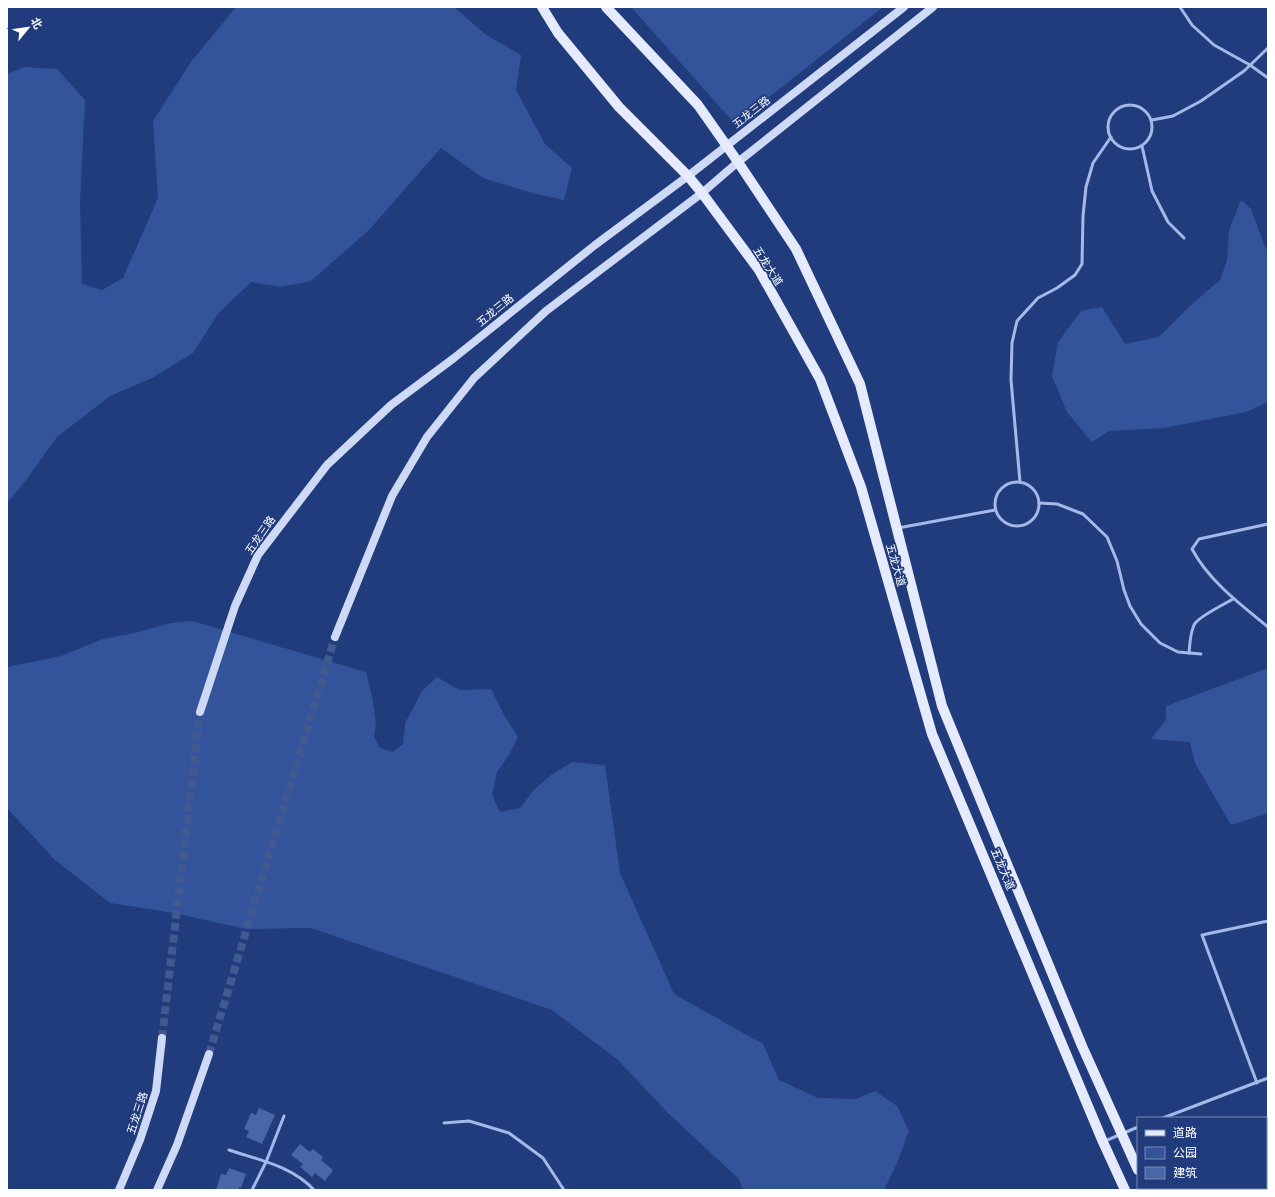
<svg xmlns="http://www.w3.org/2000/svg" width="1275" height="1197" font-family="'Exo 2','Noto Sans SC',sans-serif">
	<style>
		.green { fill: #33549b }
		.building { fill: #4966a6 }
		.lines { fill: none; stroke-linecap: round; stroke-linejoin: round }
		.secondary-tunnel { stroke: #425990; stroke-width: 8; stroke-dasharray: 8 4; stroke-linecap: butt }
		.lane { stroke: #a4b9e7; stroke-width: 3 }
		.secondary { stroke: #cedaf5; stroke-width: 8 }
		.primary { stroke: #e5ebfd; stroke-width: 10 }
		.labels { text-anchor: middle; stroke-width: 3.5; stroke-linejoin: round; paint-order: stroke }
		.street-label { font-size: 11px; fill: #fff; stroke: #213c7d }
	</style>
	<rect width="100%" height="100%" fill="#213c7d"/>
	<g class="green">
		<path d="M 236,7 L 454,7 L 485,34 L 521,55 L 516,90 L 545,144 L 572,168 L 564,200 L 536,194 L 483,178 L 441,148 L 369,230 L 311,281 L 280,287 L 251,282 L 218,314 L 193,353 L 152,378 L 110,396 L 57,437 L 23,484 L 7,503 L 7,74 L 25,67 L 57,69 L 85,100 L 80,202 L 82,284 L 102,290 L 123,278 L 158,198 L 153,121 L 191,62 Z"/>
		<path d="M 631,7 L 883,7 L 735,124 Z"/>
		<path d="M 1241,200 L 1251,209 L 1265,247 L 1268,252 L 1268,402 L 1246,412 L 1164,428 L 1109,431 L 1092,442 L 1067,412 L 1052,376 L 1058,342 L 1081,311 L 1102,307 L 1125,344 L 1159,337 L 1190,306 L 1220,280 L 1227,261 L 1229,230 Z"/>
		<path d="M 192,621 L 366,672 L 372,696 L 376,724 L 374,737 L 380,748 L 393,752 L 403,744 L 405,723 L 413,708 L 422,691 L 437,677 L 459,690 L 491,689 L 504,715 L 518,737 L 509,755 L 497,772 L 492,795 L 500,812 L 520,808 L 534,790 L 551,775 L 572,762 L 605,765 L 620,873 L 674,994 L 763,1044 L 779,1080 L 818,1098 L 856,1099 L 875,1091 L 897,1106 L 909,1131 L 897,1163 L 884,1190 L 743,1190 L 739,1179 L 669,1114 L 618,1060 L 552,1010 L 311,928 L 247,929 L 174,913 L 110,903 L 55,860 L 7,808 L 7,667 L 61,656 L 103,639 L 135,633 L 171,623 Z"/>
		<path d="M 1268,668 L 1268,813 L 1231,825 L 1195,763 L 1190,742 L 1151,739 L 1166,720 L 1166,706 Z"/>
	</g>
	<g class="building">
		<path d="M 259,1108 L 275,1115 L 262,1144 L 246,1137 L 249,1131 L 244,1129 L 251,1113 L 256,1115 Z"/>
		<path d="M 300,1144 L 310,1152 L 313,1149 L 323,1157 L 321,1160 L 333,1170 L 325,1181 L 315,1173 L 312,1177 L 300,1167 L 303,1164 L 291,1155 Z"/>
		<path d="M 229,1168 L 246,1174 L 241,1188 L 239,1187 L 238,1190 L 216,1190 L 221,1174 L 226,1175 Z"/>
	</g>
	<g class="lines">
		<g class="secondary-tunnel">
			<path d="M 162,1038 L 200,712"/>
			<path d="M 209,1054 L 335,637"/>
		</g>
		<g class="lane">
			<path d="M 1180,7 L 1192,25 L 1214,45 L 1250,65 L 1268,78"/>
			<circle cx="1130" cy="127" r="22"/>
			<path d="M 1152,120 L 1173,116 L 1201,101 L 1244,71 L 1268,48"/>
			<path d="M 1142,146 L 1152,191 L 1168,222 L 1184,238"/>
			<circle cx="1017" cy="504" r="22"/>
			<path d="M 1020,482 L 1011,380 L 1012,343 L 1017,321 L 1038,298 L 1057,288 L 1075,275 L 1082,264 L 1083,216 L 1086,187 L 1093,163 L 1111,137"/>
			<path d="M 1039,503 L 1057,504 L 1083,514 L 1107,537 L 1117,561 L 1124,590 L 1130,606 L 1141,624 L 1160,643 L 1178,652 L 1201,654"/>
			<path d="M 1268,524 L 1199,539 L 1192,549 C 1209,581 1240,604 1268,627"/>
			<path d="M 898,528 L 995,510"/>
			<path d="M 1189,653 C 1190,643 1190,634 1194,625 C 1197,617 1225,604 1233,599"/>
			<path d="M 1257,1083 L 1202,935 L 1268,921"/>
			<path d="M 1163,1118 L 1268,1078"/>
			<path d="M 444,1123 L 469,1121 L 509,1133 L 543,1158 L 564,1190"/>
			<path d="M 1105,1141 L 1138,1127"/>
			<path d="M 229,1150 C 259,1160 292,1166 314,1190"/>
			<path d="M 252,1190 L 266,1162 L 284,1116"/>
		</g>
		<g class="secondary">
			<path d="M 335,637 L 392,496 L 427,437 L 474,378 L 546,311 L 702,193 L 738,162 L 933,7"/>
			<path d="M 200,712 L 235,606 L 258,555 L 327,465 L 391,405 L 454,358 L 595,245 L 688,176 L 904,7"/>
			<path d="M 119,1190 L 140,1140 L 156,1091 L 162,1038"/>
			<path d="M 157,1190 L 177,1145 L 209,1054"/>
		</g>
		<g class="primary">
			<path d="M 542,7 L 558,33 L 619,107 L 688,176 L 702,193 L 759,270 L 820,379 L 861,487 L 932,734 L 1103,1142 L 1125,1190"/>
			<path d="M 606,7 L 698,105 L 738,162 L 796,249 L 860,384 L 942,706 L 1082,1046 L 1138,1170"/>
			<path d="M 1146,1188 L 1147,1190"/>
		</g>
	</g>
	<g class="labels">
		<g class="street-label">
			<text transform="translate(751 112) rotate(-38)" y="4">五龙三路</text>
			<text transform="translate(768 266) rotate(57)" y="4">五龙大道</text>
			<text transform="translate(495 310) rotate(-39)" y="4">五龙三路</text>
			<text transform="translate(260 535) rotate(-55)" y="4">五龙三路</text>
			<text transform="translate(896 565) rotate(74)" y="4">五龙大道</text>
			<text transform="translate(1003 869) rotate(67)" y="4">五龙大道</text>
			<text transform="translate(137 1113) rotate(-72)" y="4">五龙三路</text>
		</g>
	</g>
	<rect width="1275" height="1197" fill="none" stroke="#ffffff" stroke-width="16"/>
	<rect x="1137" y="1117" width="130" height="72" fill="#213c7d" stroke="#7a8ab1"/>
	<rect x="1145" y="1130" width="20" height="6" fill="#e5ebfd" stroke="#7a8ab1"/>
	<text x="1173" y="1137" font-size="12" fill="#ffffff">道路</text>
	<rect x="1145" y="1147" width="20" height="12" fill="#33549b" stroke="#7a8ab1"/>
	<text x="1173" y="1157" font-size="12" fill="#ffffff">公园</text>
	<rect x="1145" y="1167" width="20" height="12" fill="#4966a6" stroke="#7a8ab1"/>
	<text x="1173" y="1177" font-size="12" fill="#ffffff">建筑</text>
	<g transform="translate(28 28) rotate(61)" stroke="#213c7d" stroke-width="3" paint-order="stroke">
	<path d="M0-3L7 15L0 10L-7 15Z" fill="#ffffff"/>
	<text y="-6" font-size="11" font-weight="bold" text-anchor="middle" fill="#ffffff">北</text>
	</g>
</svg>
